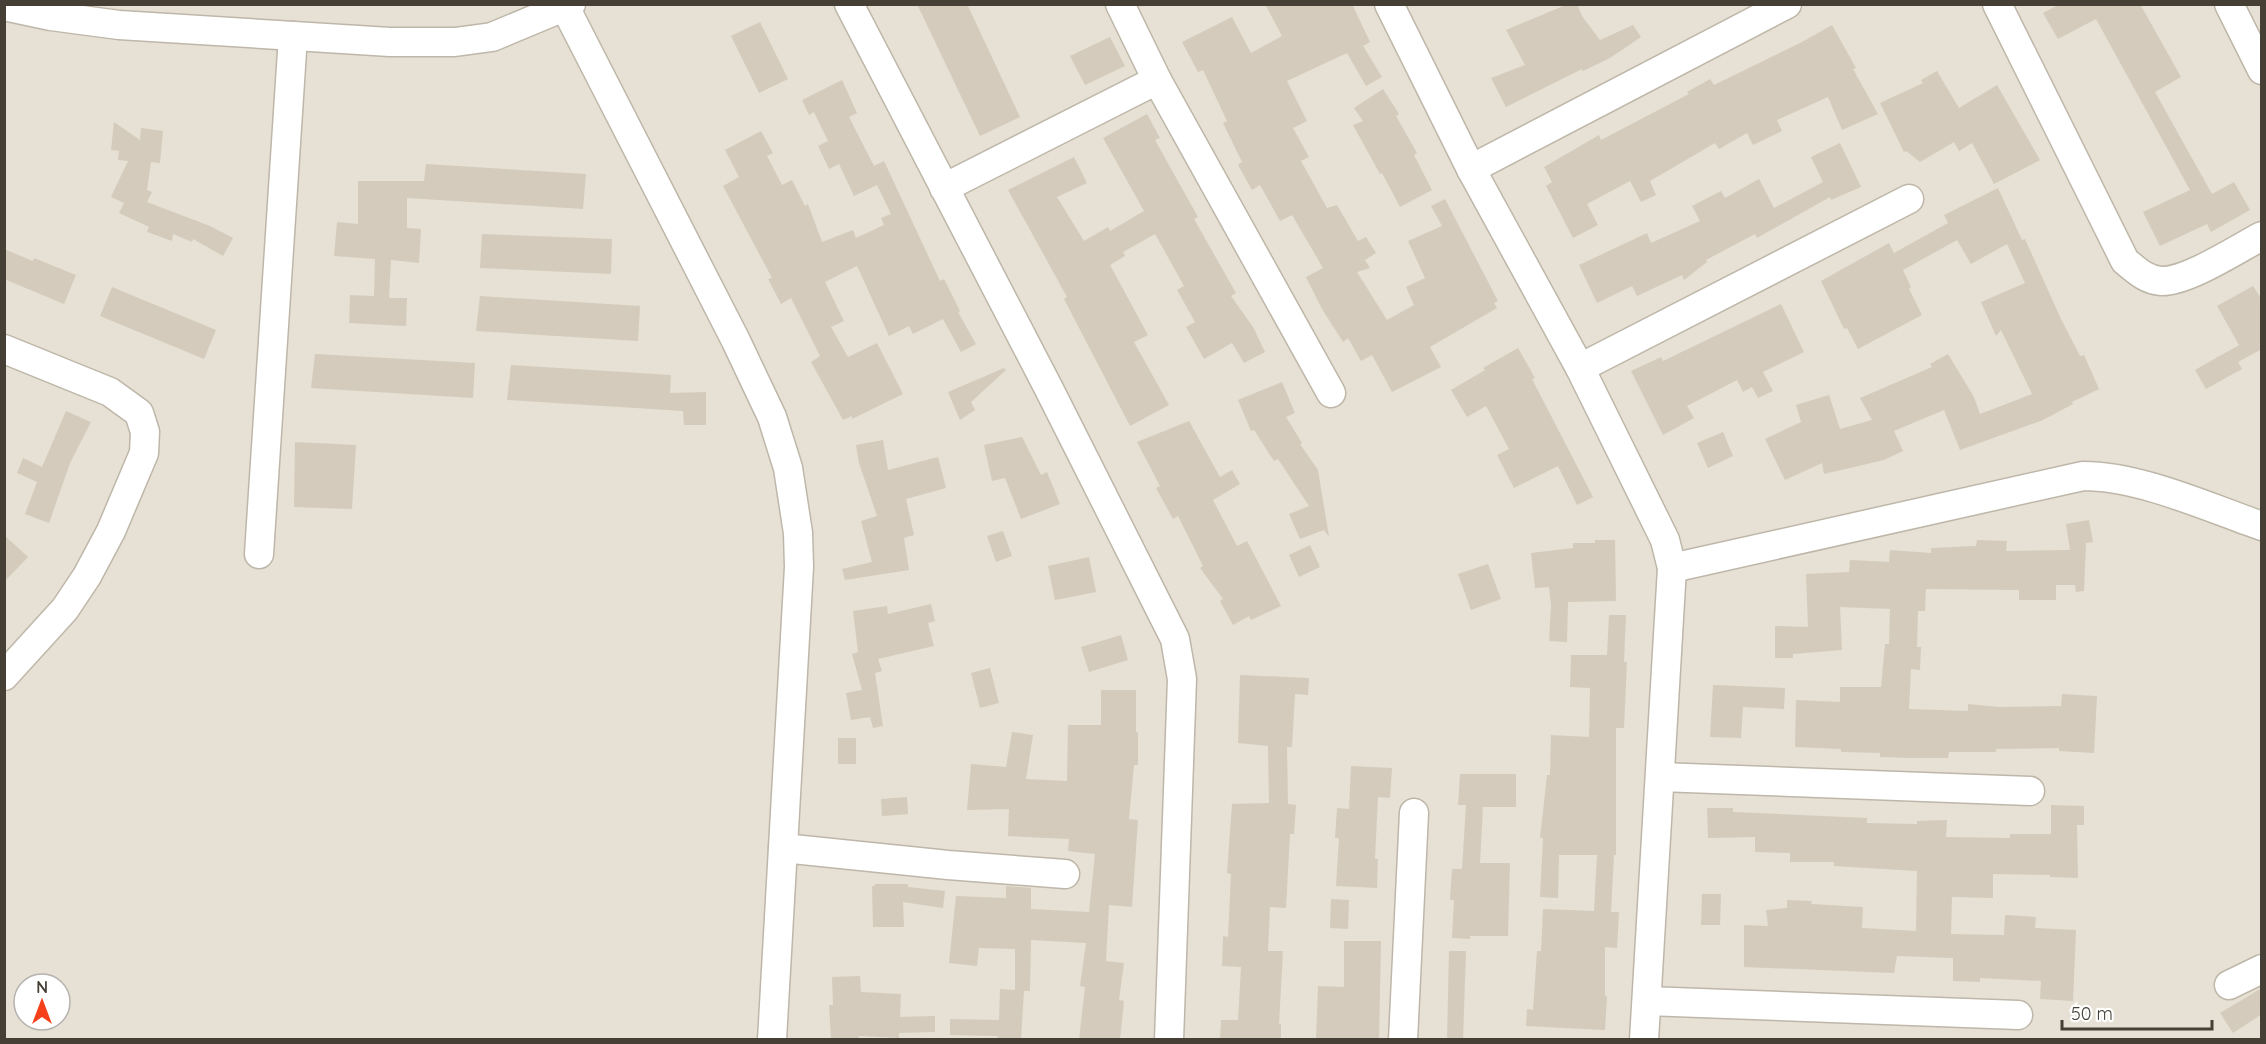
<svg xmlns="http://www.w3.org/2000/svg" width="2266" height="1044" font-family="Quicksand,sans-serif">
	<style>
		.residential { fill: #e6e1d4; fill-rule: evenodd }
		.building { fill: #d4cbbc }
		.lines { fill: none; stroke-linecap: round; stroke-linejoin: round }
		.minor-casing { stroke: #beb7a9; stroke-width: 31 }
		.minor { stroke: #fff; stroke-width: 28 }
	</style>
	<rect width="100%" height="100%" fill="#f3efe6"/>
	<path class="residential" d="M 5,5 L 2261,5 L 2261,1039 L 5,1040 ZM 24,984 L 60,984 L 60,1020 L 24,1020 Z"/>
	<g class="building">
		<path d="M 917,4 L 967,4 L 1020,117 L 980,136 Z"/>
		<path d="M 1265,4 L 1352,4 L 1370,42 L 1363,46 L 1382,77 L 1366,86 L 1347,53 L 1287,81 L 1307,121 L 1293,128 L 1309,157 L 1301,161 L 1327,208 L 1337,205 L 1358,241 L 1366,237 L 1376,253 L 1365,260 L 1370,268 L 1357,272 L 1387,320 L 1414,305 L 1406,287 L 1425,278 L 1408,241 L 1442,226 L 1431,206 L 1445,199 L 1498,301 L 1494,303 L 1497,308 L 1430,347 L 1441,367 L 1392,392 L 1372,355 L 1361,361 L 1348,338 L 1343,342 L 1322,309 L 1306,277 L 1323,268 L 1292,215 L 1280,221 L 1260,185 L 1252,190 L 1238,165 L 1242,162 L 1223,123 L 1227,121 L 1203,70 L 1198,72 L 1182,42 L 1232,17 L 1251,53 L 1282,36 Z"/>
		<path d="M 1568,4 L 1577,4 L 1582,16 L 1600,40 L 1633,25 L 1641,37 L 1610,58 L 1583,71 L 1582,69 L 1506,107 L 1491,78 L 1525,65 L 1506,30 Z"/>
		<path d="M 2060,4 L 2140,4 L 2181,77 L 2155,92 L 2212,194 L 2234,182 L 2250,210 L 2211,232 L 2207,224 L 2160,246 L 2143,212 L 2190,190 L 2096,19 L 2058,39 L 2043,13 Z"/>
		<path d="M 760,22 L 788,79 L 759,93 L 731,36 Z"/>
		<path d="M 1832,25 L 1856,68 L 1853,69 L 1878,114 L 1842,130 L 1828,97 L 1777,120 L 1782,131 L 1753,145 L 1747,133 L 1719,149 L 1715,143 L 1650,181 L 1656,195 L 1641,202 L 1630,181 L 1587,204 L 1598,225 L 1573,238 L 1546,186 L 1552,182 L 1544,167 L 1599,135 L 1601,140 L 1689,94 L 1687,92 L 1710,79 L 1714,85 L 1802,42 Z"/>
		<path d="M 1110,37 L 1125,66 L 1085,85 L 1070,56 Z"/>
		<path d="M 1937,71 L 1959,108 L 1997,85 L 2040,160 L 1994,184 L 1972,143 L 1959,151 L 1954,142 L 1920,162 L 1906,151 L 1904,152 L 1880,103 L 1923,83 L 1921,80 Z"/>
		<path d="M 842,80 L 857,113 L 849,117 L 874,166 L 884,161 L 940,281 L 944,279 L 960,311 L 958,312 L 976,344 L 961,352 L 943,319 L 913,334 L 909,326 L 889,336 L 857,266 L 825,282 L 844,321 L 831,327 L 848,357 L 877,343 L 903,394 L 852,419 L 852,416 L 843,420 L 811,362 L 820,356 L 791,298 L 781,304 L 768,279 L 772,278 L 723,186 L 739,177 L 725,150 L 761,131 L 773,153 L 767,156 L 782,185 L 792,180 L 805,206 L 808,204 L 822,242 L 853,230 L 856,238 L 884,225 L 881,218 L 891,214 L 877,185 L 854,196 L 839,164 L 829,169 L 818,146 L 828,141 L 814,112 L 809,115 L 802,100 Z"/>
		<path d="M 1383,89 L 1399,114 L 1396,116 L 1417,153 L 1414,155 L 1432,190 L 1400,207 L 1382,173 L 1380,174 L 1353,125 L 1363,121 L 1354,108 Z"/>
		<path d="M 1147,114 L 1160,138 L 1155,140 L 1198,217 L 1194,219 L 1236,293 L 1231,296 L 1253,327 L 1265,352 L 1244,363 L 1232,343 L 1204,359 L 1186,327 L 1195,322 L 1177,290 L 1184,286 L 1155,234 L 1123,252 L 1125,256 L 1110,265 L 1148,335 L 1134,342 L 1169,405 L 1130,426 L 1064,299 L 1067,297 L 1008,190 L 1074,157 L 1087,183 L 1057,197 L 1084,241 L 1108,227 L 1110,231 L 1144,211 L 1103,138 Z"/>
		<path d="M 114,122 L 140,140 L 141,128 L 163,131 L 160,163 L 151,162 L 147,190 L 152,192 L 147,202 L 210,226 L 233,238 L 223,256 L 193,239 L 192,242 L 173,234 L 172,241 L 147,232 L 149,227 L 119,213 L 124,203 L 111,197 L 128,161 L 118,160 L 119,151 L 111,150 Z"/>
		<path d="M 1840,143 L 1861,187 L 1831,200 L 1830,197 L 1757,238 L 1755,234 L 1706,260 L 1707,262 L 1684,280 L 1682,275 L 1637,296 L 1632,286 L 1597,303 L 1579,265 L 1647,233 L 1651,243 L 1700,221 L 1692,206 L 1721,191 L 1725,198 L 1759,179 L 1774,208 L 1823,182 L 1811,157 Z"/>
		<path d="M 426,164 L 586,174 L 583,209 L 407,198 L 407,228 L 421,229 L 419,263 L 391,260 L 389,298 L 407,298 L 406,326 L 349,323 L 350,295 L 374,296 L 375,259 L 334,256 L 337,222 L 358,224 L 358,181 L 424,181 Z"/>
		<path d="M 1998,188 L 2022,240 L 2025,239 L 2061,319 L 2080,356 L 2084,355 L 2099,389 L 2072,402 L 2073,404 L 2043,420 L 1960,450 L 1944,410 L 1894,431 L 1903,451 L 1884,460 L 1824,474 L 1822,463 L 1785,480 L 1765,439 L 1801,422 L 1796,405 L 1829,395 L 1840,429 L 1872,420 L 1860,398 L 1932,367 L 1930,364 L 1948,354 L 1974,397 L 1980,414 L 2032,394 L 2001,330 L 1996,336 L 1981,302 L 2025,283 L 2007,244 L 1971,264 L 1957,240 L 1903,270 L 1911,287 L 1909,289 L 1922,315 L 1858,349 L 1847,328 L 1844,329 L 1821,281 L 1889,243 L 1894,253 L 1948,223 L 1944,215 Z"/>
		<path d="M 482,234 L 612,239 L 611,274 L 480,268 Z"/>
		<path d="M 4,249 L 33,261 L 34,258 L 76,275 L 64,304 L 4,279 Z"/>
		<path d="M 2253,286 L 2262,300 L 2262,349 L 2238,362 L 2242,369 L 2206,389 L 2195,370 L 2239,345 L 2217,306 Z"/>
		<path d="M 112,287 L 216,330 L 204,359 L 100,316 Z"/>
		<path d="M 480,296 L 640,306 L 638,341 L 476,331 Z"/>
		<path d="M 1781,304 L 1804,352 L 1763,372 L 1773,391 L 1758,398 L 1752,387 L 1743,392 L 1737,380 L 1687,406 L 1694,418 L 1663,435 L 1631,371 L 1661,357 L 1663,361 Z"/>
		<path d="M 1518,348 L 1535,378 L 1532,379 L 1593,497 L 1577,505 L 1558,466 L 1514,488 L 1497,455 L 1509,449 L 1486,406 L 1467,417 L 1451,390 L 1485,370 L 1483,368 Z"/>
		<path d="M 315,354 L 475,363 L 473,398 L 311,388 Z"/>
		<path d="M 511,365 L 671,375 L 670,393 L 706,392 L 706,425 L 684,425 L 683,411 L 507,400 Z"/>
		<path d="M 1004,368 L 1006,370 L 971,402 L 975,410 L 960,420 L 948,392 Z"/>
		<path d="M 1282,382 L 1295,413 L 1286,417 L 1302,443 L 1300,444 L 1318,470 L 1329,537 L 1324,530 L 1300,539 L 1289,514 L 1309,506 L 1278,459 L 1274,461 L 1254,430 L 1251,431 L 1238,400 Z"/>
		<path d="M 66,411 L 91,422 L 70,463 L 49,523 L 25,514 L 37,482 L 17,473 L 23,458 L 42,467 Z"/>
		<path d="M 1189,421 L 1220,477 L 1232,470 L 1240,484 L 1213,500 L 1237,546 L 1247,541 L 1281,606 L 1251,620 L 1249,616 L 1233,625 L 1220,601 L 1223,599 L 1200,568 L 1203,566 L 1178,516 L 1173,519 L 1156,488 L 1160,486 L 1137,442 Z"/>
		<path d="M 1723,432 L 1733,456 L 1708,468 L 1697,443 Z"/>
		<path d="M 1022,437 L 1041,475 L 1047,472 L 1060,504 L 1021,519 L 1005,478 L 992,481 L 984,445 Z"/>
		<path d="M 883,440 L 888,470 L 938,457 L 946,488 L 906,499 L 914,535 L 904,538 L 909,570 L 845,580 L 842,569 L 872,562 L 861,521 L 877,516 L 859,463 L 856,445 Z"/>
		<path d="M 295,442 L 356,445 L 352,509 L 294,507 Z"/>
		<path d="M 2089,520 L 2093,542 L 2086,543 L 2084,591 L 2076,592 L 2075,585 L 2056,585 L 2056,600 L 2019,600 L 2019,590 L 1926,589 L 1925,611 L 1918,611 L 1917,647 L 1921,647 L 1920,670 L 1911,669 L 1909,709 L 1968,711 L 1968,704 L 1999,707 L 2061,706 L 2062,694 L 2097,696 L 2094,753 L 2059,751 L 2059,748 L 1996,749 L 1996,752 L 1949,752 L 1948,758 L 1910,758 L 1880,757 L 1880,753 L 1841,752 L 1841,749 L 1795,747 L 1796,700 L 1840,702 L 1840,687 L 1881,687 L 1885,644 L 1889,644 L 1890,609 L 1840,607 L 1842,650 L 1793,654 L 1793,658 L 1775,658 L 1775,626 L 1808,627 L 1806,574 L 1849,572 L 1850,560 L 1889,562 L 1890,550 L 1931,553 L 1931,548 L 1976,546 L 1977,540 L 2007,541 L 2006,551 L 2070,550 L 2066,524 Z"/>
		<path d="M 1003,531 L 1012,556 L 996,562 L 987,536 Z"/>
		<path d="M 4,535 L 28,557 L 4,582 Z"/>
		<path d="M 1595,540 L 1615,540 L 1616,601 L 1568,602 L 1567,642 L 1549,641 L 1551,605 L 1549,587 L 1535,588 L 1531,553 L 1573,548 L 1573,543 L 1595,543 Z"/>
		<path d="M 1310,545 L 1320,567 L 1299,577 L 1289,555 Z"/>
		<path d="M 1089,557 L 1096,592 L 1055,600 L 1048,566 Z"/>
		<path d="M 1488,564 L 1501,599 L 1471,610 L 1458,574 Z"/>
		<path d="M 931,604 L 935,621 L 928,623 L 934,646 L 878,659 L 882,671 L 875,673 L 883,726 L 873,728 L 870,717 L 851,720 L 846,693 L 862,690 L 852,654 L 858,652 L 853,611 L 887,606 L 888,614 Z"/>
		<path d="M 1609,615 L 1626,615 L 1624,662 L 1627,662 L 1624,728 L 1616,728 L 1616,855 L 1614,855 L 1611,912 L 1619,912 L 1617,948 L 1605,947 L 1605,996 L 1607,996 L 1605,1030 L 1526,1026 L 1527,1009 L 1533,1010 L 1537,951 L 1541,951 L 1543,909 L 1594,911 L 1597,855 L 1559,855 L 1558,898 L 1540,897 L 1543,838 L 1540,838 L 1547,775 L 1550,775 L 1551,735 L 1589,737 L 1590,688 L 1570,687 L 1571,655 L 1607,655 Z"/>
		<path d="M 1121,635 L 1128,660 L 1089,672 L 1081,647 Z"/>
		<path d="M 990,668 L 999,703 L 980,708 L 971,673 Z"/>
		<path d="M 1240,675 L 1309,678 L 1308,695 L 1295,694 L 1292,747 L 1287,747 L 1288,804 L 1296,805 L 1294,834 L 1290,834 L 1286,908 L 1270,907 L 1268,951 L 1283,951 L 1279,1024 L 1281,1024 L 1281,1040 L 1220,1040 L 1221,1020 L 1238,1020 L 1241,967 L 1222,966 L 1223,936 L 1228,937 L 1231,874 L 1227,873 L 1232,804 L 1269,803 L 1268,746 L 1238,743 Z"/>
		<path d="M 1713,685 L 1785,688 L 1784,709 L 1743,707 L 1741,738 L 1710,737 Z"/>
		<path d="M 1101,690 L 1136,690 L 1136,732 L 1138,732 L 1138,765 L 1134,765 L 1129,819 L 1138,820 L 1132,907 L 1109,905 L 1106,961 L 1124,963 L 1119,1000 L 1124,1001 L 1120,1040 L 1079,1040 L 1085,987 L 1080,986 L 1086,943 L 1031,940 L 1030,991 L 1024,991 L 1021,1040 L 997,1040 L 998,1036 L 950,1035 L 950,1019 L 999,1020 L 1000,989 L 1015,990 L 1015,949 L 979,948 L 977,966 L 949,963 L 956,896 L 1006,898 L 1006,886 L 1031,888 L 1031,909 L 1089,912 L 1095,854 L 1068,851 L 1069,839 L 1008,836 L 1009,809 L 967,810 L 971,764 L 1006,767 L 1012,732 L 1033,735 L 1026,779 L 1067,781 L 1068,725 L 1101,725 Z"/>
		<rect x="838" y="738" width="18" height="26"/>
		<path d="M 1351,766 L 1392,768 L 1390,798 L 1378,797 L 1375,859 L 1378,859 L 1377,888 L 1336,886 L 1339,838 L 1335,838 L 1337,808 L 1349,809 Z"/>
		<path d="M 1460,774 L 1516,774 L 1516,807 L 1483,807 L 1480,863 L 1510,863 L 1508,936 L 1470,936 L 1470,939 L 1452,938 L 1454,900 L 1450,900 L 1452,869 L 1462,869 L 1466,805 L 1458,805 Z"/>
		<path d="M 907,797 L 908,814 L 882,816 L 881,799 Z"/>
		<path d="M 2051,805 L 2084,806 L 2084,825 L 2077,825 L 2078,878 L 2050,877 L 2050,875 L 1993,874 L 1993,898 L 1952,897 L 1951,934 L 2004,935 L 2005,915 L 2036,917 L 2035,928 L 2076,930 L 2073,1001 L 2040,999 L 2041,981 L 1980,978 L 1980,982 L 1953,981 L 1953,958 L 1897,956 L 1894,973 L 1744,967 L 1744,925 L 1768,926 L 1766,910 L 1787,908 L 1787,900 L 1812,901 L 1811,904 L 1863,907 L 1862,928 L 1916,931 L 1917,871 L 1834,866 L 1834,862 L 1790,862 L 1790,853 L 1755,852 L 1755,837 L 1708,838 L 1707,808 L 1733,808 L 1733,812 L 1867,818 L 1867,823 L 1917,824 L 1917,821 L 1947,820 L 1946,837 L 2010,838 L 2010,834 L 2051,834 Z"/>
		<path d="M 875,884 L 908,884 L 908,887 L 945,891 L 943,908 L 903,902 L 904,927 L 873,927 L 872,886 L 875,886 Z"/>
		<path d="M 1702,894 L 1721,894 L 1720,925 L 1701,925 Z"/>
		<path d="M 1331,899 L 1349,900 L 1348,929 L 1330,928 Z"/>
		<path d="M 1344,941 L 1381,941 L 1379,1040 L 1316,1040 L 1318,986 L 1344,987 Z"/>
		<path d="M 1449,951 L 1466,951 L 1463,1040 L 1447,1040 Z"/>
		<path d="M 860,976 L 861,992 L 901,994 L 900,1017 L 935,1016 L 935,1032 L 899,1033 L 899,1038 L 859,1036 L 859,1040 L 831,1040 L 829,1005 L 833,1005 L 832,977 Z"/>
		<path d="M 2262,988 L 2262,1014 L 2233,1033 L 2220,1013 Z"/>
	</g>
	<g class="lines">
		<defs>
			<g id="minor">
				<path d="M 849,4 L 1049,389 L 1175,639 L 1182,679 L 1169,1040"/>
				<path d="M 1120,4 L 1157,80 L 1331,393"/>
				<path d="M 1389,4 L 1471,169 L 1580,368 L 1665,540 L 1672,568 L 1644,1040"/>
				<path d="M 1997,4 L 2125,261 C 2136,270 2146,280 2161,281 C 2187,282 2237,249 2262,236"/>
				<path d="M 2229,4 L 2262,70"/>
				<path d="M 4,6 L 51,16 L 119,25 L 390,42 L 455,42 L 492,37 L 571,4"/>
				<path d="M 565,7 L 736,341 L 772,417 L 788,468 L 798,533 L 799,567 L 772,1040"/>
				<path d="M 1471,169 L 1787,4"/>
				<path d="M 944,188 L 1157,80"/>
				<path d="M 4,349 L 110,392 L 139,413 L 145,432 L 144,453 L 111,531 L 87,576 L 65,609 L 4,676"/>
				<path d="M 1580,368 L 1909,199"/>
				<path d="M 259,554 L 293,36"/>
				<path d="M 1672,568 L 2083,476 C 2140,476 2207,507 2262,526"/>
				<path d="M 1660,777 L 2030,791"/>
				<path d="M 783,848 L 948,865 L 1065,874"/>
				<path d="M 2229,985 L 2262,969"/>
				<path d="M 1647,1001 L 2018,1015"/>
				<path d="M 1403,1040 L 1414,813"/>
			</g>
		</defs>
		<use href="#minor" class="minor-casing"/>
		<use href="#minor" class="minor"/>
	</g>
	<rect width="2266" height="1044" fill="none" stroke="#453f35" stroke-width="12"/>
	<g transform="translate(42 1002)"><circle r="28" fill="#ffffff" stroke="#b5b2ae" stroke-width="1.5"/>
	<path d="M0-4.5L10 22L0 15L-10 22Z" fill="#f5401a"/>
	<text y="-9" font-size="16" font-weight="bold" text-anchor="middle" fill="#453f35">N</text>
	</g>
	<path d="M2062 1020v9h150v-9" fill="none" stroke="#453f35" stroke-width="3"/>
	<text x="2071" y="1020" font-size="18" fill="#453f35" stroke="#ffffff" stroke-width="4.5" paint-order="stroke">50 m</text>
</svg>
